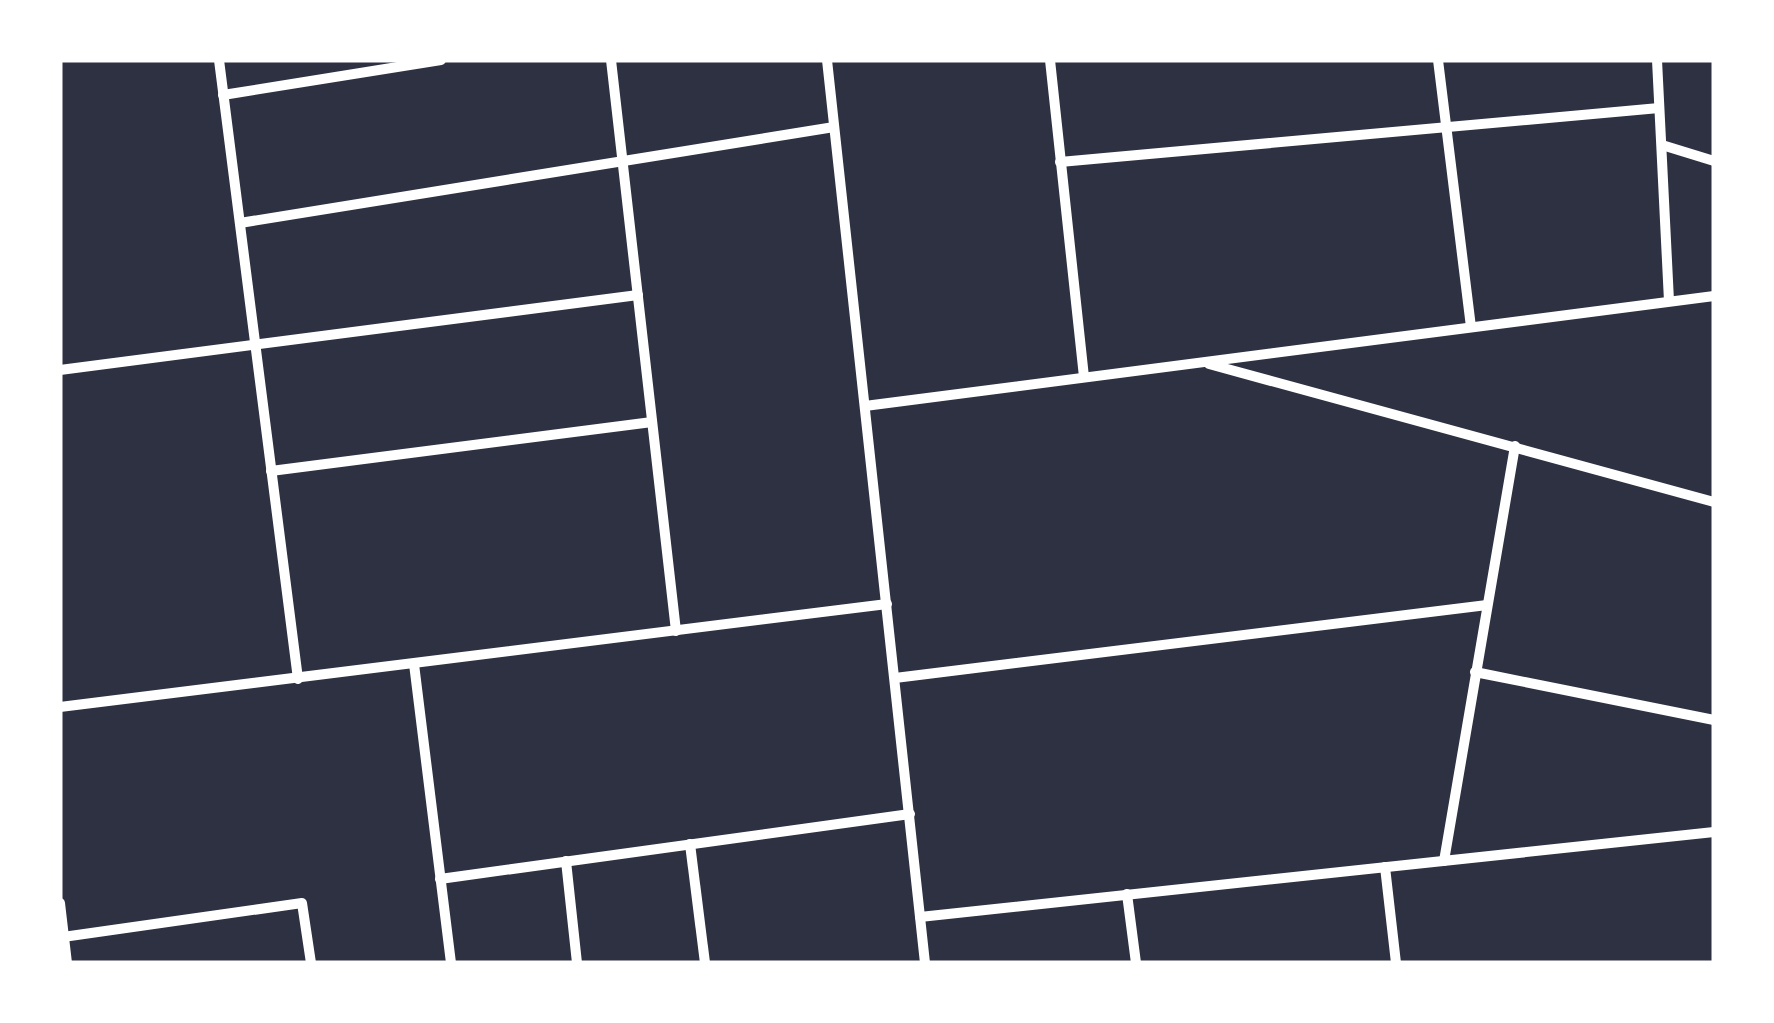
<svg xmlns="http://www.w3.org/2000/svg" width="1774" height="1023" font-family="'Source Sans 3',sans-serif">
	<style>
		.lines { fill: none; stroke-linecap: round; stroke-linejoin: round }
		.minor { stroke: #fff; stroke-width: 10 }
	</style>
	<rect width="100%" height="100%" fill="#2d3142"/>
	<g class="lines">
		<g class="minor">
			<path d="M 219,60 L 298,679"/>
			<path d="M 611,60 L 676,631"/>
			<path d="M 827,60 L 925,963"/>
			<path d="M 1050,60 L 1084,377"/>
			<path d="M 1438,60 L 1471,327"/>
			<path d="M 1657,60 L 1669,301"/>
			<path d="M 223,95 L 441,60"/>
			<path d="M 1662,145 L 1714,161"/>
			<path d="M 1060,162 L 1659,108"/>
			<path d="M 240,223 L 834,127"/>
			<path d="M 1209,364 L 1714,502"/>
			<path d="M 60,370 L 638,295"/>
			<path d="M 865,406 L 1714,296"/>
			<path d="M 271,471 L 652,422"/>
			<path d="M 414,664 L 451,963"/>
			<path d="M 1475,672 L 1714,720"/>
			<path d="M 895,678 L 1487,605"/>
			<path d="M 60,707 L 887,604"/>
			<path d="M 690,844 L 705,963"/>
			<path d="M 566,861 L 577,963"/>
			<path d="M 1444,861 L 1515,446"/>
			<path d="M 1385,867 L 1396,963"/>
			<path d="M 440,879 L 910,814"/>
			<path d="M 1127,894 L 1136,963"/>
			<path d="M 60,903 L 67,963"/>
			<path d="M 920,917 L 1714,832"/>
			<path d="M 63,937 L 302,903 L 311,963"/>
		</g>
	</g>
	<rect width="1774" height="1023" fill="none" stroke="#ffffff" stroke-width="125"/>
</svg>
